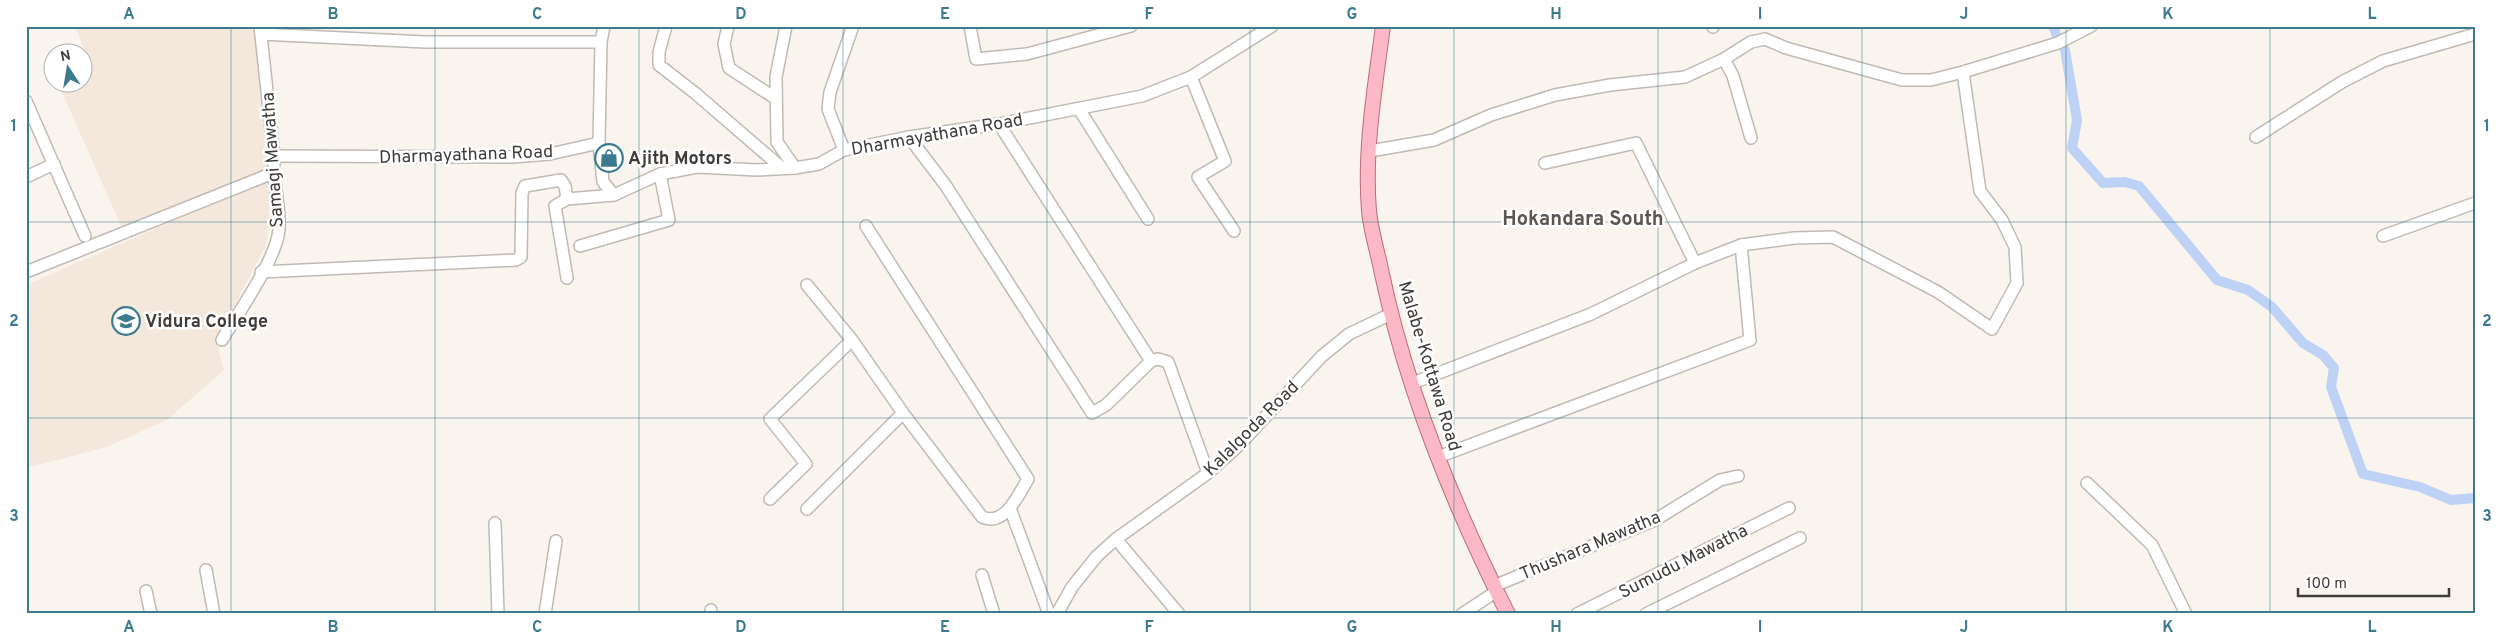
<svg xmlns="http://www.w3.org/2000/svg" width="2501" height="640" font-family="Overpass,sans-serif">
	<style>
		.built { fill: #f4e7dc }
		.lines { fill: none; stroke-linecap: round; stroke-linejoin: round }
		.canal { stroke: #bed2f6; stroke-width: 10 }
		.minor-casing { stroke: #c0bab4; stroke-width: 14 }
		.major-casing { stroke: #b96d7c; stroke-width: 16 }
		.minor { stroke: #fff; stroke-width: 11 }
		.major { stroke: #fdb8c5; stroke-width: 14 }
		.grid { fill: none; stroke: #3c7b8f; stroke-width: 1; stroke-opacity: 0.55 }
		.labels { text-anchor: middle; stroke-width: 5; stroke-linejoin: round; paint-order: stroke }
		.street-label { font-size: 18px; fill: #3f3c3a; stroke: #fff }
		.poi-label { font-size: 18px; font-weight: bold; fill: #3f3c3a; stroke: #fff; text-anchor: start }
		.quarter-label { font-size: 20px; font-weight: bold; fill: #5b5651; stroke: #fff }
		.neatline { fill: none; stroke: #3c7b8f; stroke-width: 2 }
		.grid-label { font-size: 16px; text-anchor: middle; font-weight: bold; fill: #3c7b8f }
	</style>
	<rect width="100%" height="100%" fill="#faf4ee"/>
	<g class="built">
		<path d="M 75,26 L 257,26 L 269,156 L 267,169 L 122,228 L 58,83 L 82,82 L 82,52 L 76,52 L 84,49 Z"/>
		<path d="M 269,179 L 274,210 L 265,247 L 216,341 L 224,370 L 168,419 L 107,447 L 26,468 L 26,285 Z"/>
	</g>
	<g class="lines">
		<g class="canal">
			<path d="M 2053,26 L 2057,36"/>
			<path d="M 2065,50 L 2077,120 L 2072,148 L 2103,183 L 2125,182 L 2139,186 L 2217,280 L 2248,290 L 2272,307 L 2303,343 L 2323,355 L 2334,368 L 2331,387 L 2363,474 L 2420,487 L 2451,500 L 2475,498"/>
		</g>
		<defs>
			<g id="minor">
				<path d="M 666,26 L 659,52 L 659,65 L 695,93 L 782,168"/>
				<path d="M 728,26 L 724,44 L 729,68 L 775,98"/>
				<path d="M 786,26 L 776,77 L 777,142 L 795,168"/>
				<path d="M 970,26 L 976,59 L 1027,54 L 1131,26"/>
				<path d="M 1713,26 L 1713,27"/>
				<path d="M 261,34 L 425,42 L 601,42"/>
				<path d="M 1724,59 L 1733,76 L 1751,138"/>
				<path d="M 1191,77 L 1225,161 L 1198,177 L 1234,231"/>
				<path d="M 26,101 L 85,236"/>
				<path d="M 1079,109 L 1148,219"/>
				<path d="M 999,124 L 1151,361"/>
				<path d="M 909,137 L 946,186 L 1092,413 L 1106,405 L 1151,361 L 1158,359 L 1168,362 L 1208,473"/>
				<path d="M 2256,137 L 2342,82 L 2383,61 L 2475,34"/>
				<path d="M 599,143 L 601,42 L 604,26"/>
				<path d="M 844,150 L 828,109 L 830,92 L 853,26"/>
				<path d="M 1370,151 L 1434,140 L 1491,115 L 1555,95 L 1610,85 L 1685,77 L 1724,59 L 1751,42 L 1765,39 L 1786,48 L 1902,80 L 1931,80 L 1963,72"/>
				<path d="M 274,156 L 512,157 L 550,154 L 599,143 L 603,182 L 614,195 L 660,174 L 697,167 L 757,170 L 795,168 L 819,164 L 844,150 L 909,137 L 999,124 L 1142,96 L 1191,77 L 1272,26"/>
				<path d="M 26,177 L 54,164"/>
				<path d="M 2383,236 L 2475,203"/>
				<path d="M 580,246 L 669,220 L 660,174"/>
				<path d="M 1695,263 L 1741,245"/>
				<path d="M 26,272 L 273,173"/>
				<path d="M 261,272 L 516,260 L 521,257 L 522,193 L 525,186 L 561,180 L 565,186 L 567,199"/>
				<path d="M 567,278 L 555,206 L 567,199 L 614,195"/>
				<path d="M 807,285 L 852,340 L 903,413 L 982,517 C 1005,527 1018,495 1028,479 L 866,226"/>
				<path d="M 222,340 C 238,313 276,260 279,230 C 281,207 272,181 274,156 L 260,26"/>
				<path d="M 1413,383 L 1591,314 L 1695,263 L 1636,143 L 1545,163"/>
				<path d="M 1438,457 L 1750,340 L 1741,245 L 1794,238 L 1833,237 L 1938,292 L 1992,329 L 2017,283 L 2015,247 L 2002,220 L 1980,191 L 1963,72 L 2058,43 L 2091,26"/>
				<path d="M 2087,483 L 2152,545 L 2186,614"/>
				<path d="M 770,499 L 806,464 L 770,419 L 852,340"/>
				<path d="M 1010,508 L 1049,614"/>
				<path d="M 807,509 L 903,413"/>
				<path d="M 495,523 L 498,614"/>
				<path d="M 1116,539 L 1179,614"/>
				<path d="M 206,570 L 214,614"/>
				<path d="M 982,575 L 994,614"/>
				<path d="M 1494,586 L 1655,520 L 1720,480 L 1738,476"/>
				<path d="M 146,591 L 151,614"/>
				<path d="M 545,614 L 556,541"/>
				<path d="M 711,614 L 711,610"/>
				<path d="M 1057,614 L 1072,587 L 1097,556 L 1116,539 L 1208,473 L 1239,445 L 1322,356 L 1349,334 L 1391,314"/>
				<path d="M 1462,614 L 1497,591"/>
				<path d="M 1577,614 L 1789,508"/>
				<path d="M 1646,614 L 1800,538"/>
			</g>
			<path id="major" d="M 1383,26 C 1375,87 1364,150 1369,211 C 1371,232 1378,253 1382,274 C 1407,392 1454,507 1508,614"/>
		</defs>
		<use href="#minor" class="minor-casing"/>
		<use href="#major" class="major-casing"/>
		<use href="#minor" class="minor"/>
		<use href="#major" class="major"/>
	</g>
	<path class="grid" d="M 231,26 L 231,614M 435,26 L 435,614M 639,26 L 639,614M 843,26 L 843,614M 1047,26 L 1047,614M 1250,26 L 1250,614M 1454,26 L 1454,614M 1658,26 L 1658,614M 1862,26 L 1862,614M 2066,26 L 2066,614M 2270,26 L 2270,614M 26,222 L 2475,222M 26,418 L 2475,418"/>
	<defs>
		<symbol id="shop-ring" viewBox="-11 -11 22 22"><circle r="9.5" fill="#fff" stroke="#3c7b8f" stroke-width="1.5"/><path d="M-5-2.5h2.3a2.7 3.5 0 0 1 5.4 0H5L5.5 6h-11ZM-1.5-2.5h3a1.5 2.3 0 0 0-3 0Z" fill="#3c7b8f"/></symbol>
		<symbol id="school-ring" viewBox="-11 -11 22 22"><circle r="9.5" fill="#fff" stroke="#3c7b8f" stroke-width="1.5"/><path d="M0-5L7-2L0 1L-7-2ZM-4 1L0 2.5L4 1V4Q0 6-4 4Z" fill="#3c7b8f"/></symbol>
	</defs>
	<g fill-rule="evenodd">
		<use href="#shop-ring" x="593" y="142" width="32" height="32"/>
		<use href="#school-ring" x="110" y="305" width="32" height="32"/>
	</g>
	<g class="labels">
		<g class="street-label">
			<text transform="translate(937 134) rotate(-10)" y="6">Dharmayathana Road</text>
			<text transform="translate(466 154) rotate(-2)" y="6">Dharmayathana Road</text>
			<text transform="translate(272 160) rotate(-94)" y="6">Samagi Mawatha</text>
			<text transform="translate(1430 366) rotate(73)" y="6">Malabe-Kottawa Road</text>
			<text transform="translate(1251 428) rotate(-45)" y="6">Kalalgoda Road</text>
			<text transform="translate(1590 545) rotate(-23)" y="6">Thushara Mawatha</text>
			<text transform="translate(1683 561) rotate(-27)" y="6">Sumudu Mawatha</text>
		</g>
		<g class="poi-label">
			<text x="628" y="164">Ajith Motors</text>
			<text x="145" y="327">Vidura College</text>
		</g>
		<g class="quarter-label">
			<text x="1583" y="225">Hokandara South</text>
		</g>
	</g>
	<rect width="2501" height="640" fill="none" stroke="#ffffff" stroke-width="55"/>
	<g transform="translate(68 68) rotate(348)"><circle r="24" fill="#ffffff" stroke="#b2b1b0"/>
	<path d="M0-4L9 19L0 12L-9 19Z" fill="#3c7b8f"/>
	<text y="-8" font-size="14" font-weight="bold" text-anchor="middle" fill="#3f3c3a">N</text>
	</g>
	<path d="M2298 588v8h151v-8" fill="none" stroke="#3f3c3a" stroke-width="2.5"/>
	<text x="2306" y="588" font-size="15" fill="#3f3c3a" stroke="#ffffff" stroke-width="4" paint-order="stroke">100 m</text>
	<rect x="28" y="28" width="2446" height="584" class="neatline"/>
	<g class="grid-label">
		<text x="129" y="19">A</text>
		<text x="333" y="19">B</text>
		<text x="537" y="19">C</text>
		<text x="741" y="19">D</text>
		<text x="945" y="19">E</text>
		<text x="1149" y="19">F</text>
		<text x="1352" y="19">G</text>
		<text x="1556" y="19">H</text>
		<text x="1760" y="19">I</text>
		<text x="1964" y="19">J</text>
		<text x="2168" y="19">K</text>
		<text x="2372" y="19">L</text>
		<text x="14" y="131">1</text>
		<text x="2487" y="131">1</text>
		<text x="14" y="326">2</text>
		<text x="2487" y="326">2</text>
		<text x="14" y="521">3</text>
		<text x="2487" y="521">3</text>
		<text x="129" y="632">A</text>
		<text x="333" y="632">B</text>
		<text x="537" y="632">C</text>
		<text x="741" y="632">D</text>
		<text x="945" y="632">E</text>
		<text x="1149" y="632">F</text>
		<text x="1352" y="632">G</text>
		<text x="1556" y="632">H</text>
		<text x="1760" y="632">I</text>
		<text x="1964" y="632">J</text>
		<text x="2168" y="632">K</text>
		<text x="2372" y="632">L</text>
	</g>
</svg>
